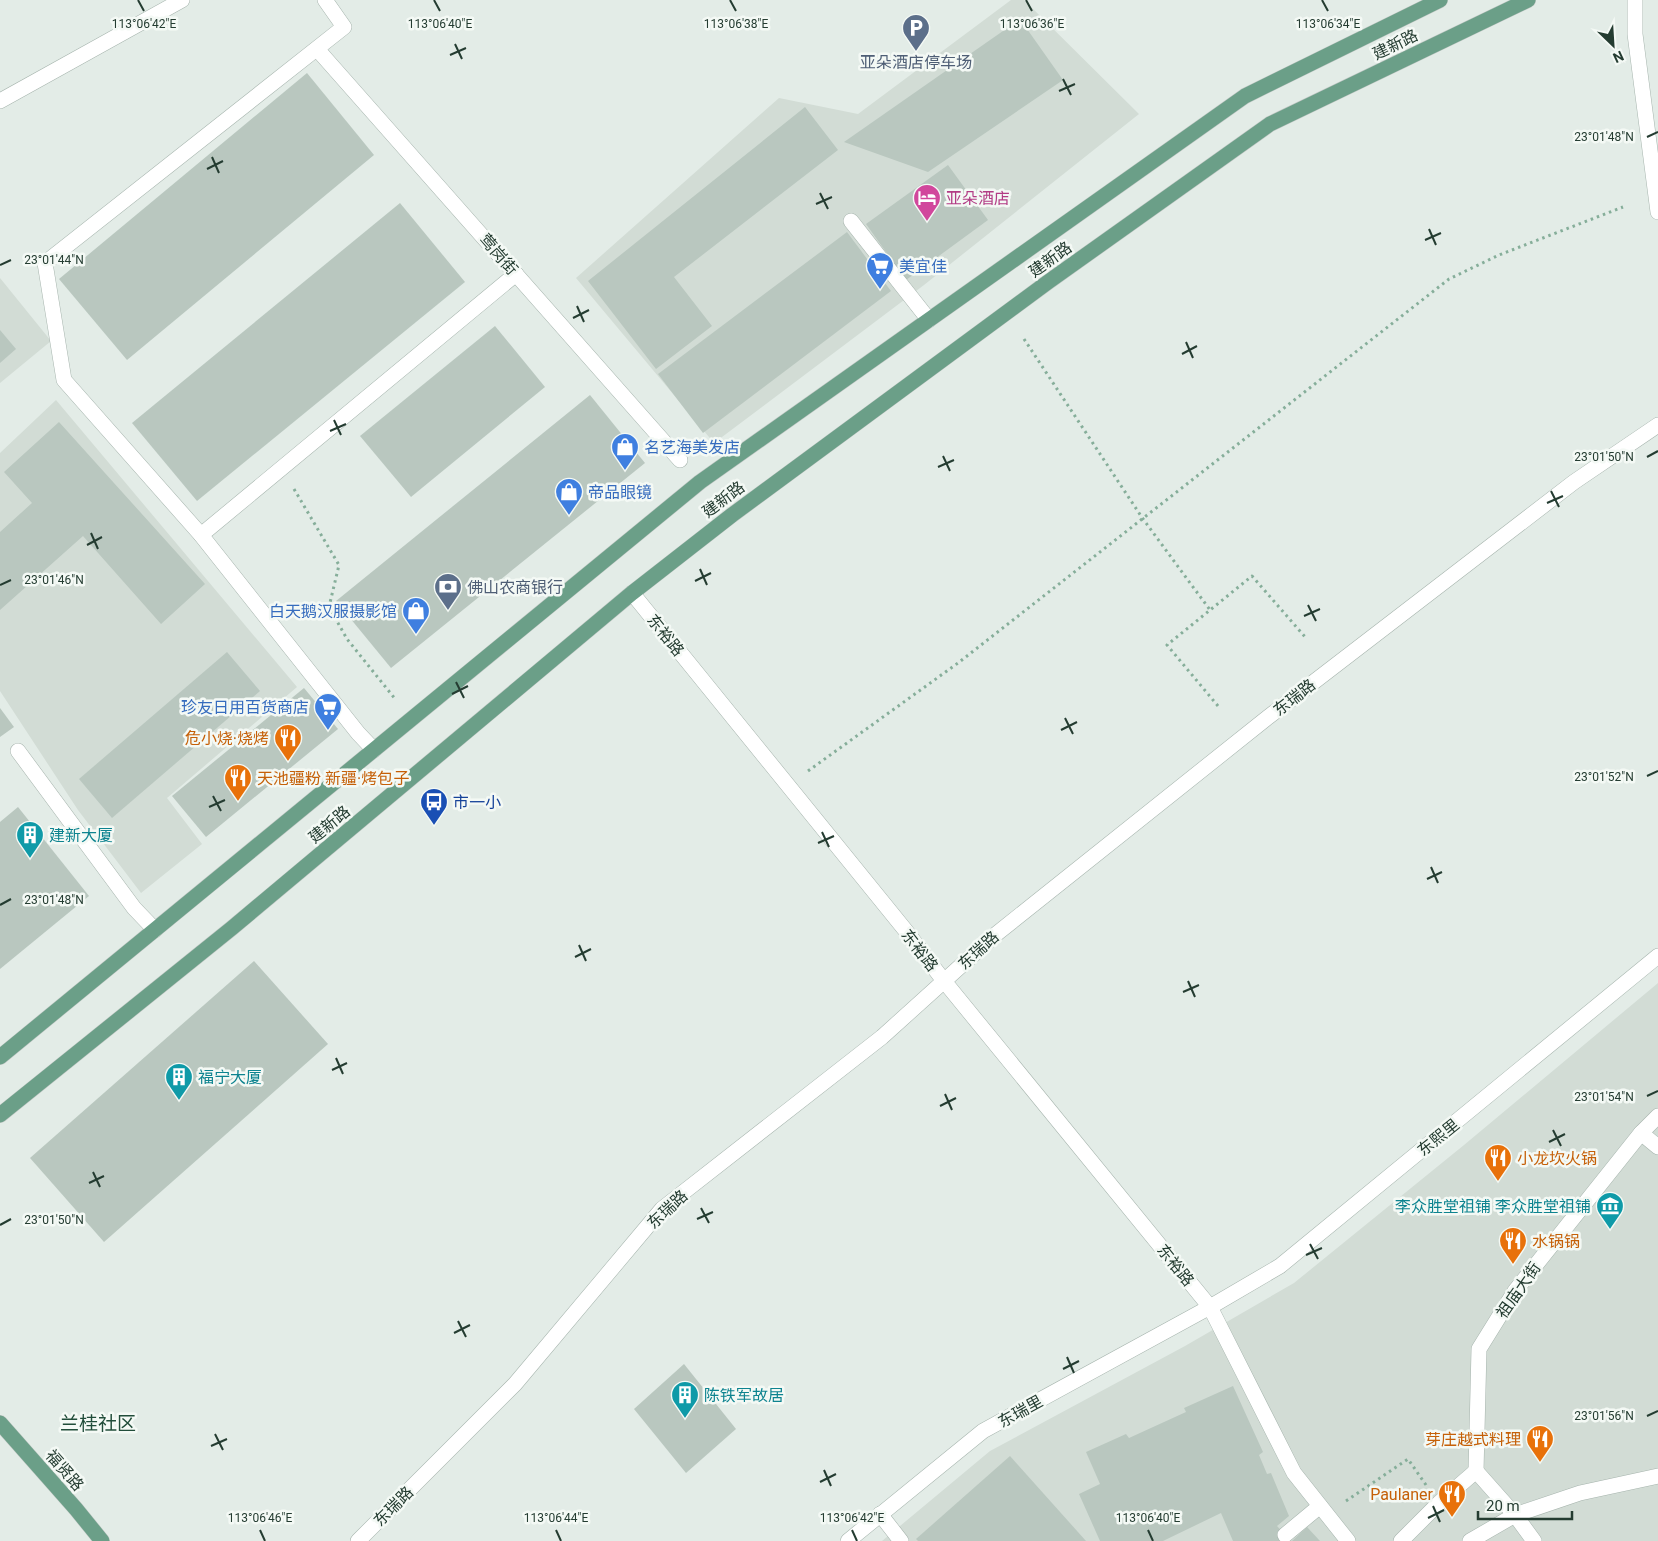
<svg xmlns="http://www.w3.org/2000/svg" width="1658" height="1541" font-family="Roboto,'Noto Sans SC',sans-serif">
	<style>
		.built { fill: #d2dcd5 }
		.building { fill: #b9c7bf }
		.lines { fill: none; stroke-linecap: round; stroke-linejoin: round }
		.minor-casing { stroke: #a6b4ad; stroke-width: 16 }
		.major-casing { stroke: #c2c8c5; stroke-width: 16 }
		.path { stroke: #86ae9a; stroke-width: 3; stroke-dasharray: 2.5 4; stroke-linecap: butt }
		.minor { stroke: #fff; stroke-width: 15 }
		.major { stroke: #6b9f88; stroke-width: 15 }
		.ticks { fill: none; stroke: #243c31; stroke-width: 2 }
		.labels { text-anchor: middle; stroke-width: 5; stroke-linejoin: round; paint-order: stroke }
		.street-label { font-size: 16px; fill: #243c31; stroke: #f4f9f5 }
		.service-label { font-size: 16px; fill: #4e5e75; stroke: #f4f9f5 }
		.hotel-label { font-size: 16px; fill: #b23c85; stroke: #f4f9f5; text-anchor: start }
		.shop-label { font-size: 16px; fill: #366cbe; stroke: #f4f9f5; text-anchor: start }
		.food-label { font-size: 16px; fill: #c56008; stroke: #f4f9f5; text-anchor: end }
		.transit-label { font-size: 16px; fill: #164399; stroke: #f4f9f5; text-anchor: start }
		.culture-label { font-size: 16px; fill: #0d838f; stroke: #f4f9f5; text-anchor: start }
		.quarter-label { font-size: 19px; fill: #214d3a; stroke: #f4f9f5 }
		.ticks-label { font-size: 12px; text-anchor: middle; fill: #243c31; stroke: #f4f9f5; stroke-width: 5; stroke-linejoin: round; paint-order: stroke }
	</style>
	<rect width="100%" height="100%" fill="#e3ece7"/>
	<g class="built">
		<path d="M 1011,0 L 1024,0 L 1139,114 L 924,285 L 714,443 L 576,278 L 779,98 L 858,114 Z"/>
		<path d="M 0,278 L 51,341 L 0,383 Z"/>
		<path d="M 56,400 L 297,687 L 167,798 L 202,844 L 141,893 L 78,810 L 0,691 L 0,453 Z"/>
		<path d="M 1658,983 L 1658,1541 L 882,1541 L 990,1451 L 1185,1346 L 1294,1283 L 1464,1145 Z"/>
	</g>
	<g class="building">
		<path d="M 1020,19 L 1063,80 L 928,172 L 844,142 Z"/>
		<path d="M 307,73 L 374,155 L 127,360 L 59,279 Z"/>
		<path d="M 805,107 L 838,150 L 674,277 L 712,326 L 656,369 L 588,281 Z"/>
		<path d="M 948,165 L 988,220 L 906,280 L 866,224 Z"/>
		<path d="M 400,203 L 465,282 L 197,501 L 132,423 Z"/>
		<path d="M 847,232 L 891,291 L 703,433 L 658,374 Z"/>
		<path d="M 495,326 L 545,387 L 411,497 L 360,436 Z"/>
		<path d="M 0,330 L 16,349 L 0,363 Z"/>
		<path d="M 590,395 L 645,463 L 391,668 L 336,601 Z"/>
		<path d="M 59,422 L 205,584 L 161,624 L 83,536 L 0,610 L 0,532 L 32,503 L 4,472 Z"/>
		<path d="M 227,652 L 260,691 L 112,818 L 79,779 Z"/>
		<path d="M 304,688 L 338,729 L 206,837 L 172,796 Z"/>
		<path d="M 0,708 L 14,727 L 0,737 Z"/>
		<path d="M 18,807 L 89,896 L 0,969 L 0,822 Z"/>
		<path d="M 254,961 L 328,1044 L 104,1242 L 30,1158 Z"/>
		<path d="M 684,1364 L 736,1429 L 686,1473 L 634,1409 Z"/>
		<path d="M 1233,1386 L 1263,1452 L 1259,1455 L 1267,1474 L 1271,1473 L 1289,1516 L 1277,1526 L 1291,1541 L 1233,1541 L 1221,1513 L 1163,1541 L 1100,1541 L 1079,1494 L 1100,1484 L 1086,1452 L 1126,1434 L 1129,1438 L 1186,1412 L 1184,1408 Z"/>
		<path d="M 1010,1456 L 1086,1541 L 918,1541 L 916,1539 Z"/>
		<path d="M 1307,1527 L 1320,1541 L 1292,1541 Z"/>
	</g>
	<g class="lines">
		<defs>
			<g id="minor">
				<path d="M 325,0 L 344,27 L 45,263 L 64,380 L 201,535 L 358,733 L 374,750"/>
				<path d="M 1635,0 L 1635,34 L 1658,212"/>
				<path d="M 317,49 L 680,460"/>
				<path d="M 0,101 L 182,0"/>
				<path d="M 851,221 L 929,320"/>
				<path d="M 201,535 L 516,274"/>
				<path d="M 632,593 L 906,931 L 944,981 L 1210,1307 L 1294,1473 L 1348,1541"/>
				<path d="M 18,751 L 134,908 L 155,930"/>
				<path d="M 1641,1133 L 1658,1147"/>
				<path d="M 1476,1471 L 1479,1349 L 1515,1291 L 1641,1133 L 1658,1116"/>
				<path d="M 1476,1471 L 1515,1515 L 1534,1541"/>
				<path d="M 880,1514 L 901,1541"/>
				<path d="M 1285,1535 L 1320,1506"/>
				<path d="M 358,1541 L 515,1384 L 662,1209 L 882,1037 L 995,935 L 1267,718 L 1574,482 L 1658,425"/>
				<path d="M 848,1541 L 983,1431 L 1210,1307 L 1280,1266 L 1658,956"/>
				<path d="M 1401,1541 L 1439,1503 L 1476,1471"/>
				<path d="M 1470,1541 L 1515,1515 L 1580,1493 L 1658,1476"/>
			</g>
			<g id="major">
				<path d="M 0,1057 L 700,482 L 1245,96 L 1440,0"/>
				<path d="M 0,1115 L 232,928 L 632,593 L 732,515 L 1048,282 L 1270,124 L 1528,0"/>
				<path d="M 0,1423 L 76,1509 L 102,1541"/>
			</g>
		</defs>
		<use href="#minor" class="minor-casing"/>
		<use href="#major" class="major-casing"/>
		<g class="path">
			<path d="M 1024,339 L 1143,519 L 1210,610"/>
			<path d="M 294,489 L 339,565 L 329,607 L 347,639 L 396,700"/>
			<path d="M 1218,706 L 1167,645 L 1252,576 L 1306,638"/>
			<path d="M 808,771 L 958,663 L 1449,279 L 1499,255 L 1623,207"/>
			<path d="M 1346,1501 L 1408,1459 L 1426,1485"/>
		</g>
		<use href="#minor" class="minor"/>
		<use href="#major" class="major"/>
	</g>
	<path class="ticks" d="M 138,0 L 144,11M 434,0 L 440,11M 730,0 L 736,11M 1026,0 L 1032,11M 1322,0 L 1328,11M 455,44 L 462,59M 450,55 L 466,48M 1063,79 L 1071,95M 1059,91 L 1075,84M 1647,137 L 1658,132M 212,157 L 219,173M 207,169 L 223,161M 820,193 L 828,209M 816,204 L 832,197M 1429,229 L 1436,245M 1425,240 L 1441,233M 0,265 L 11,260M 577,306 L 584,322M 573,318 L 589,310M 1186,342 L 1193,358M 1182,354 L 1197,346M 334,420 L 341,435M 330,431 L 346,424M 943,456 L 950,471M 1647,457 L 1658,451M 938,467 L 954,460M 1551,491 L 1559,507M 1547,503 L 1563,496M 91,533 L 98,549M 87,545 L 102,537M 700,569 L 707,585M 695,581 L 711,573M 0,585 L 11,580M 1308,605 L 1316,621M 1304,616 L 1320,609M 456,682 L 464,698M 452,694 L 468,686M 1065,718 L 1073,734M 1061,730 L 1077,722M 1647,776 L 1658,771M 213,796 L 221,811M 209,807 L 225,800M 822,832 L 829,847M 818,843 L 834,836M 1431,867 L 1438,883M 1427,879 L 1442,872M 0,905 L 11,899M 579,945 L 586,961M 575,957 L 591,949M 1188,981 L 1195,997M 1183,992 L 1199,985M 336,1058 L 343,1074M 332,1070 L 347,1063M 945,1094 L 952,1110M 1647,1096 L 1658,1091M 940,1106 L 956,1098M 1553,1130 L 1561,1146M 1549,1142 L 1565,1134M 93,1172 L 100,1187M 89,1183 L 104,1176M 701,1208 L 709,1223M 697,1219 L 713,1212M 0,1225 L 11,1219M 1310,1244 L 1318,1259M 1306,1255 L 1322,1248M 458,1321 L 466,1337M 454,1333 L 470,1325M 1067,1357 L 1074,1373M 1063,1369 L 1079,1361M 1647,1416 L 1658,1411M 215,1434 L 223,1450M 211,1446 L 227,1439M 824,1470 L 831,1486M 820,1482 L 836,1474M 1433,1506 L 1440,1522M 1428,1518 L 1444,1510M 260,1530 L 265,1541M 556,1530 L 561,1541M 852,1530 L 857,1541M 1148,1530 L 1153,1541"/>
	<defs>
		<symbol id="parking-pin" viewBox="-11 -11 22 30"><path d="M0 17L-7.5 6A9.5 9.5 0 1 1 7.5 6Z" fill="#5c6f8a" stroke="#f4f9f5"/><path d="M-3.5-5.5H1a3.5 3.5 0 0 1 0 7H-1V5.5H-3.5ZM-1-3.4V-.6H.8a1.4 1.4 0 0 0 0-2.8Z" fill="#fff"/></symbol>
		<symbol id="hotel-pin" viewBox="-11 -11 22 30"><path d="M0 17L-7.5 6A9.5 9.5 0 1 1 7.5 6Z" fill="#d1479c" stroke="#f4f9f5"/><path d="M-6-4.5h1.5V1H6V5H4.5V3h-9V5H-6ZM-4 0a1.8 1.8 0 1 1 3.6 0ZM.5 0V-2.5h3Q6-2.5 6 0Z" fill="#fff"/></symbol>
		<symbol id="supermarket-pin" viewBox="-11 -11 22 30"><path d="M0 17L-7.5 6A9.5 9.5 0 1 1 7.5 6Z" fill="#3f7fe0" stroke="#f4f9f5"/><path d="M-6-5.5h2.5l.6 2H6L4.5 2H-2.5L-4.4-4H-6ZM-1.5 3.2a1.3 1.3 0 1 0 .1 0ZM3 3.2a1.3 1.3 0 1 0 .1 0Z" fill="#fff"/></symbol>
		<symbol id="shop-pin" viewBox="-11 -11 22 30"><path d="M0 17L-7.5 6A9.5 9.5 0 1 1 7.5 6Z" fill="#3f7fe0" stroke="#f4f9f5"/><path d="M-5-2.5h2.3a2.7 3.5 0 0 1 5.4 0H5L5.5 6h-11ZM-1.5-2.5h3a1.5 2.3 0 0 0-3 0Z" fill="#fff"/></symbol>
		<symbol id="bank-pin" viewBox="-11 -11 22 30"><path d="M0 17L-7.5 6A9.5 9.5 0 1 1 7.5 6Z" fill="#5c6f8a" stroke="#f4f9f5"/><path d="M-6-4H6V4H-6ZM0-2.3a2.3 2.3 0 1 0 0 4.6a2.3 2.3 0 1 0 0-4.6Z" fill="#fff"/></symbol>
		<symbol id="restaurant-pin" viewBox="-11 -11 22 30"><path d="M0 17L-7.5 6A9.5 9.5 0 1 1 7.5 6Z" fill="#e8710a" stroke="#f4f9f5"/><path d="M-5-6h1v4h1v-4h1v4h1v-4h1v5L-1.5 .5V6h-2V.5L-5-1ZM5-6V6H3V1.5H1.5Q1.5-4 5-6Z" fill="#fff"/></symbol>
		<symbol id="bus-pin" viewBox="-11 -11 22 30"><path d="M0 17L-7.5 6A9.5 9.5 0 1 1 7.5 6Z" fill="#1a4fb4" stroke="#f4f9f5"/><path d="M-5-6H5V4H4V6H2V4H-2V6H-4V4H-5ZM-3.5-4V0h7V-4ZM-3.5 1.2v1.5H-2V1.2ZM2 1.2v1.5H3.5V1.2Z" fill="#fff"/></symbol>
		<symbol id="building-pin" viewBox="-11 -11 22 30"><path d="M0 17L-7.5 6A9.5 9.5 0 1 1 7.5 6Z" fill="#0f9aa8" stroke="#f4f9f5"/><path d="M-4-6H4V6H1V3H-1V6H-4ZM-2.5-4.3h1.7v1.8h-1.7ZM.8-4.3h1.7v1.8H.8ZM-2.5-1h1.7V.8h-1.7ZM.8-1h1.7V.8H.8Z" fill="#fff"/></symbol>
		<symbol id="museum-pin" viewBox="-11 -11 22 30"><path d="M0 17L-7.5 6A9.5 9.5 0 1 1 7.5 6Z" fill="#0f9aa8" stroke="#f4f9f5"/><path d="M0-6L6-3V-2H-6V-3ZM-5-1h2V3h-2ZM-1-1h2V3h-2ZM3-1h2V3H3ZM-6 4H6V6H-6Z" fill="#fff"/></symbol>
	</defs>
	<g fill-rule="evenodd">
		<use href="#parking-pin" x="900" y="12" width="32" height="43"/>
		<use href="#hotel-pin" x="911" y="182" width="32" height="43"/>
		<use href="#supermarket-pin" x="864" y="250" width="32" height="43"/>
		<use href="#shop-pin" x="609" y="431" width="32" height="43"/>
		<use href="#shop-pin" x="553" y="476" width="32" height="43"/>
		<use href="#bank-pin" x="432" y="571" width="32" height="43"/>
		<use href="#shop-pin" x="400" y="595" width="32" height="43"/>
		<use href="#supermarket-pin" x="312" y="691" width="32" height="43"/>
		<use href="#restaurant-pin" x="272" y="722" width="32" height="43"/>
		<use href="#restaurant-pin" x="222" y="762" width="32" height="43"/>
		<use href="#bus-pin" x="418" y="786" width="32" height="43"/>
		<use href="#building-pin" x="14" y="819" width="32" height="43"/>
		<use href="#building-pin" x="163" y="1061" width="32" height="43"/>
		<use href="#restaurant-pin" x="1482" y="1142" width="32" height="43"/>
		<use href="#museum-pin" x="1594" y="1190" width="32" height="43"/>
		<use href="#restaurant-pin" x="1497" y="1225" width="32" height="43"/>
		<use href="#building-pin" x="669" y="1379" width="32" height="43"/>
		<use href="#restaurant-pin" x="1524" y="1423" width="32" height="43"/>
		<use href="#restaurant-pin" x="1436" y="1478" width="32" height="43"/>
	</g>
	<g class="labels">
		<g class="street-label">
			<text transform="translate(1395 44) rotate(-26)" y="6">建新路</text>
			<text transform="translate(499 254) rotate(49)" y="6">莺岗街</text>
			<text transform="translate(1050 259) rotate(-36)" y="6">建新路</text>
			<text transform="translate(723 499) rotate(-37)" y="6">建新路</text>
			<text transform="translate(666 635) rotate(51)" y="6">东裕路</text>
			<text transform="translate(1294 697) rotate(-38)" y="6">东瑞路</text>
			<text transform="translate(329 824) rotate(-40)" y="6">建新路</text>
			<text transform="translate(920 950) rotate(52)" y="6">东裕路</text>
			<text transform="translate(978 950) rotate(-42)" y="6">东瑞路</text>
			<text transform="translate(1438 1137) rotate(-39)" y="6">东熙里</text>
			<text transform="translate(667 1209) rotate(-43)" y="6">东瑞路</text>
			<text transform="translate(1176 1265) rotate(51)" y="6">东裕路</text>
			<text transform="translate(1518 1290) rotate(-55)" y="6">祖庙大街</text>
			<text transform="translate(1020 1411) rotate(-29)" y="6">东瑞里</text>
			<text transform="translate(65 1470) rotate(49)" y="6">福贤路</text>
			<text transform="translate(393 1506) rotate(-45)" y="6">东瑞路</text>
		</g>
		<g class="service-label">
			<text x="916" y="68">亚朵酒店停车场</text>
			<text x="467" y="593" text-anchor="start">佛山农商银行</text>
		</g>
		<g class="hotel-label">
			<text x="946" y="204">亚朵酒店</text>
		</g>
		<g class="shop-label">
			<text x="899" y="272">美宜佳</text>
			<text x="644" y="453">名艺海美发店</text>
			<text x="588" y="498">帝品眼镜</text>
			<text x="397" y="617" text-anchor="end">白天鹅汉服摄影馆</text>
			<text x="309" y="713" text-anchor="end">珍友日用百货商店</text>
		</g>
		<g class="food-label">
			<text x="269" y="744">危小烧·烧烤</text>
			<text x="257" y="784" text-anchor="start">天池疆粉 新疆·烤包子</text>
			<text x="1517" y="1164" text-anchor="start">小龙坎火锅</text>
			<text x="1532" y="1247" text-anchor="start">水锅锅</text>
			<text x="1521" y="1445">芽庄越式料理</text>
			<text x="1433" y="1500">Paulaner</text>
		</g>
		<g class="transit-label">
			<text x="453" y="808">市一小</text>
		</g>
		<g class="culture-label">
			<text x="49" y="841">建新大厦</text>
			<text x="198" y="1083">福宁大厦</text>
			<text x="1591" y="1212" text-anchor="end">李众胜堂祖铺 李众胜堂祖铺</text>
			<text x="704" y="1401">陈铁军故居</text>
		</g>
		<g class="quarter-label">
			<text x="98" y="1430">兰桂社区</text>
		</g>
	</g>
	<g class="ticks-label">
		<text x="144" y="28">113°06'42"E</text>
		<text x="440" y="28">113°06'40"E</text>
		<text x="736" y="28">113°06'38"E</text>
		<text x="1032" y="28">113°06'36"E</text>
		<text x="1328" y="28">113°06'34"E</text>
		<text x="1604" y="141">23°01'48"N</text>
		<text x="54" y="264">23°01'44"N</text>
		<text x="1604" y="461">23°01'50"N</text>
		<text x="54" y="584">23°01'46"N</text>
		<text x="1604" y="781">23°01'52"N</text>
		<text x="54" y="904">23°01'48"N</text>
		<text x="1604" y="1101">23°01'54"N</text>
		<text x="54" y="1224">23°01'50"N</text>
		<text x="1604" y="1420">23°01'56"N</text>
		<text x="260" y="1522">113°06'46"E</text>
		<text x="556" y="1522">113°06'44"E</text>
		<text x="852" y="1522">113°06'42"E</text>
		<text x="1148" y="1522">113°06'40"E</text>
	</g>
	<g transform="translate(1613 45) rotate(155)" stroke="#f4f9f5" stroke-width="4" paint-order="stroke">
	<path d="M0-4L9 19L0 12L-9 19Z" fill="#243c31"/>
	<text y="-8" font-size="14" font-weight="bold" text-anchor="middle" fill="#243c31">N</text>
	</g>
	<path d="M1478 1511v8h94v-8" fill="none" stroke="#243c31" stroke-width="2.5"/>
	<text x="1486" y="1511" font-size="15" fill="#243c31" stroke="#f4f9f5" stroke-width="4" paint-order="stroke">20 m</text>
</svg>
